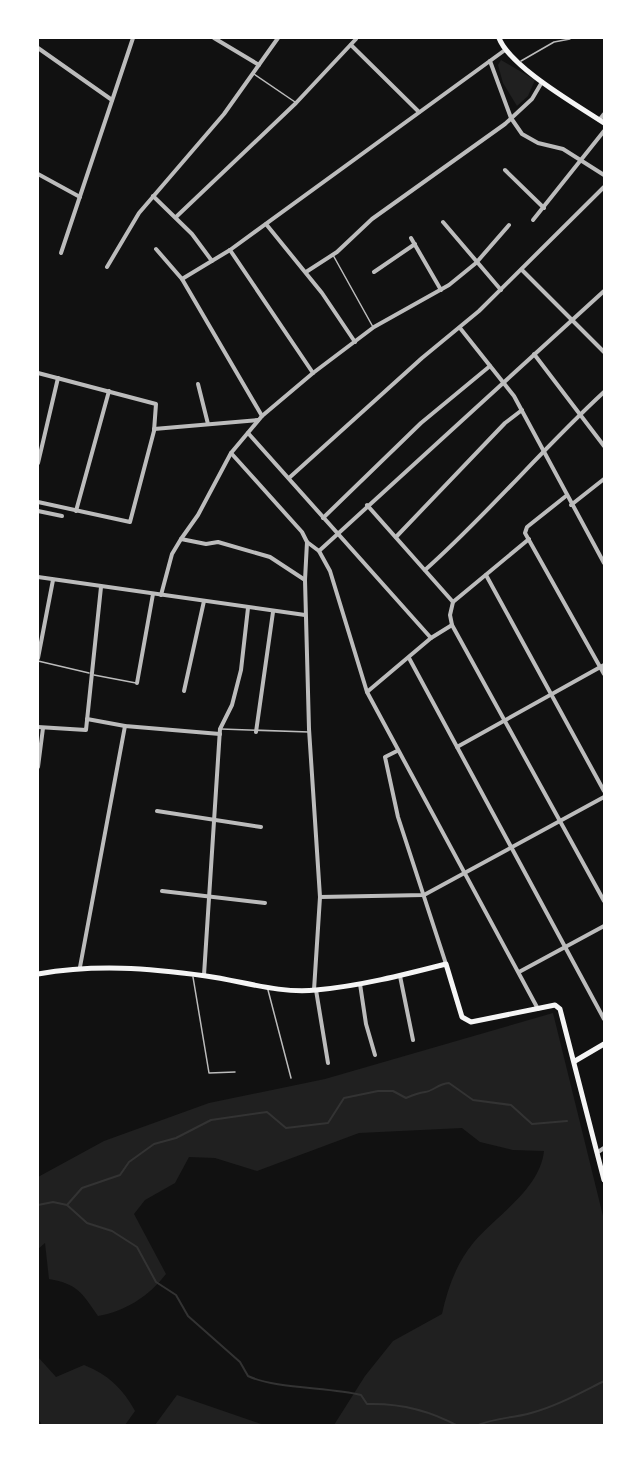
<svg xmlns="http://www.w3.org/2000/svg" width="642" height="1463" font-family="Karla,sans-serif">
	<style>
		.green { fill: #202020 }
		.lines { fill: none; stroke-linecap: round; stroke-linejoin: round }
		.stream { stroke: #333; stroke-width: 2 }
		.service { stroke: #bcbcbc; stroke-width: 1.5 }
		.minor { stroke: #bcbcbc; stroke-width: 4 }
		.secondary { stroke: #f5f5f5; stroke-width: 5 }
	</style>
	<rect width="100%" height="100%" fill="#111"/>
	<g class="green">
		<path d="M 501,60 L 535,80 L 528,96 L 517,106 L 503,83 L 498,65 Z"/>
		<path d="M 553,1013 L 604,1220 L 604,1425 L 334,1425 L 365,1376 L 393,1341 L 442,1314 C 448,1287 456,1264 474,1242 C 498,1214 540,1189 544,1151 L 513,1150 L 480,1142 L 462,1128 L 359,1133 L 257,1171 L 215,1158 L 189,1157 L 175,1183 L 145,1200 L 134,1214 L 166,1274 C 149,1296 126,1311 98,1316 C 82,1293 78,1284 49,1279 L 45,1243 L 38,1249 L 38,1177 L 104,1141 L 209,1103 L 325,1079 Z"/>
		<path d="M 38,1357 L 56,1377 L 84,1365 C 108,1374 123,1389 135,1411 L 125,1425 L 42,1425 L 38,1418 Z"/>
		<path d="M 177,1395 L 264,1425 L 155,1425 Z"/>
	</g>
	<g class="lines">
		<g class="stream">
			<path d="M 38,1205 L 53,1202 L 67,1205 L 87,1223 L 112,1231 L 137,1247 L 156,1282 L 176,1295 L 188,1316 L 240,1362 L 248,1376 C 275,1389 330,1387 361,1395 L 367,1404 C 399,1403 429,1410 458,1426"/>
			<path d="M 67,1205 L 82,1188 L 120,1175 L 129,1162 L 154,1144 L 176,1138 L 211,1120 L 267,1112 L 286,1128 L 328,1123 L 344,1098 L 378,1091 L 393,1091 L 406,1098 C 413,1095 418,1093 425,1092 C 434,1091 437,1084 449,1083 L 473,1100 L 511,1105 L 532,1124 L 567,1121"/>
			<path d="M 476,1426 C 496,1417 510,1419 531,1413 C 557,1406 580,1393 604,1381"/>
		</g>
		<g class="service">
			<path d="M 521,61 L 554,42 L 570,39"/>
			<path d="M 254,74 L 295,102"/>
			<path d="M 333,255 L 373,327"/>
			<path d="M 38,661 L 89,673"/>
			<path d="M 94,675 L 136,683"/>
			<path d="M 221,729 L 309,732"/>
			<path d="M 193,977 L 209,1073 L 235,1072"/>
			<path d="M 268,990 L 291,1078"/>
		</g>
		<g class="minor">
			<path d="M 214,38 L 259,65"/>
			<path d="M 351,45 L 419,112"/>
			<path d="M 38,48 L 112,100"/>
			<path d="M 490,61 L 511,118 L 522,134 L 538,143 L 563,149 L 604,175"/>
			<path d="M 600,119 L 604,114"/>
			<path d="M 505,170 L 544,208"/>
			<path d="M 38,174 L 80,197"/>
			<path d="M 153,196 L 192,234 L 212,261"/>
			<path d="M 176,217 L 296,103 L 356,39"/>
			<path d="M 533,220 L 604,131"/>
			<path d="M 443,222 L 501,290"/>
			<path d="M 266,224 L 322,293 L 355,342"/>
			<path d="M 411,238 L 441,290"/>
			<path d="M 156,249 L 182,279 L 262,416"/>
			<path d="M 230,250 L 313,373"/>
			<path d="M 61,253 L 133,38"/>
			<path d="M 107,267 L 139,213 L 224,114 L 278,38"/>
			<path d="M 522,270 L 604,352"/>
			<path d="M 306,272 L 337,252 L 372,219 L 505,124 L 532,99 L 542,82"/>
			<path d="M 374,272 L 415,244"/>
			<path d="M 182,279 L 230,250 L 505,50"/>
			<path d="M 460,328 L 514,396 L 604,563"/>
			<path d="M 534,354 L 604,446"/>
			<path d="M 38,373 L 156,404 L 154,431 L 130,522 L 38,502"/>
			<path d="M 198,384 L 208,424"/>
			<path d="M 154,429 L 258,420"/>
			<path d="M 248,433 L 431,638"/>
			<path d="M 231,453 L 302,532 L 307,542 L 319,551 L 330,571 L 367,692 L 538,1009"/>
			<path d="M 38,463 L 58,378"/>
			<path d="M 289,478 L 422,358 L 479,311 L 604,187"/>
			<path d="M 566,496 L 527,527 L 525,533 L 604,674"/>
			<path d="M 367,505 L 453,602"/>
			<path d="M 571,505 L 604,479"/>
			<path d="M 38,511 L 62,516"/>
			<path d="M 76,511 L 109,391"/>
			<path d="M 323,518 L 421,423 L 490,366"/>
			<path d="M 396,537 L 505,423 L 522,410"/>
			<path d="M 181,539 L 206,544 L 218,542 L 270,557 L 305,580"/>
			<path d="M 529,539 L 453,602 L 450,615 L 452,625 L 604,901"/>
			<path d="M 307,542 L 305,580 L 309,729 L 320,897 L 314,990"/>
			<path d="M 319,551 L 604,291"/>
			<path d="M 425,570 C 488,514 542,449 604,392"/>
			<path d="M 486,575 L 604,791"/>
			<path d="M 38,577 L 305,615"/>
			<path d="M 161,595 L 172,554 L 181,539 L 198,515 L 231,453 L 262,416 L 313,373 L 374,327 L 449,285 L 476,263 L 509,225"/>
			<path d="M 38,658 L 53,580"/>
			<path d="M 409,658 L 604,1019"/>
			<path d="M 137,683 L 153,594"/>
			<path d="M 184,691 L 204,601"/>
			<path d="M 367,692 L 431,638 L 452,625"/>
			<path d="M 87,719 L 125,726 L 220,734"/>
			<path d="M 38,727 L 86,730 L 101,587"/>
			<path d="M 256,732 L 273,612"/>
			<path d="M 457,747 L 604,665"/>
			<path d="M 397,751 L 385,757 L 398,817 L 446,964"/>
			<path d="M 38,767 L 43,728"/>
			<path d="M 157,811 L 261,827"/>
			<path d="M 162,891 L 265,903"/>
			<path d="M 320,897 L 424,895 L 604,797"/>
			<path d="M 80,967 L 125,726"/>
			<path d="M 519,972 L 604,926"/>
			<path d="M 204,975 L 220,729 L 232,705 L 241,670 L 248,608"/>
			<path d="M 400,976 L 413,1040"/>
			<path d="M 360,984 L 366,1024 L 375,1055"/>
			<path d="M 316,990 L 328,1063"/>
			<path d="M 598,1152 L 604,1148"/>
		</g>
		<g class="secondary">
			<path d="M 499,38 C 510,67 577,105 604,123"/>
			<path d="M 38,974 C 96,964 148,968 206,976 C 242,981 280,994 316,990 C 360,986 403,975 446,964 L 462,1017 L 471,1022 L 555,1005 L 560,1009 L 604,1180"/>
			<path d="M 575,1061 L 604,1044"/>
		</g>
	</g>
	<rect width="642" height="1463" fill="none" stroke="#ffffff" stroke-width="78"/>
</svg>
